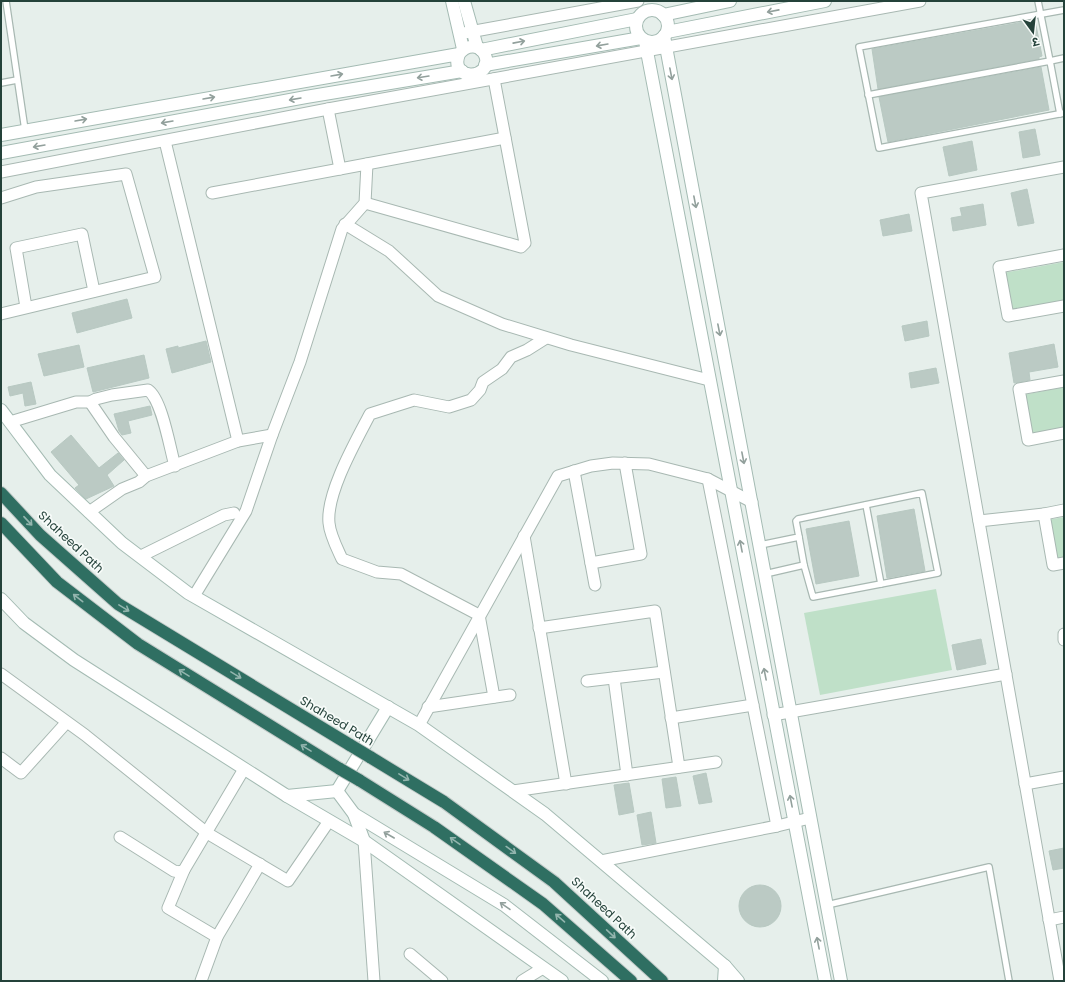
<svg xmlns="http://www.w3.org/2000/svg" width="1065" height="982" font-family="Poppins,'Noto Sans Devanagari',sans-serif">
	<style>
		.green { fill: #bfe0c8 }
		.building { fill: #bbcac4; stroke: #b8c9c2 }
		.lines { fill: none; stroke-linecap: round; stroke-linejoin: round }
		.lane-casing { stroke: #a8b8b2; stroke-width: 8 }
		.street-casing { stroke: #a8b8b2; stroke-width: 13 }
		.secondary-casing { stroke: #a4bbb3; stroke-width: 14 }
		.highway-casing { stroke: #c2cac8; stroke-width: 14 }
		.lane { stroke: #fff; stroke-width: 5.5 }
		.street { stroke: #fff; stroke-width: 11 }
		.secondary { stroke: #fff; stroke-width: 12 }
		.highway { stroke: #2f6f62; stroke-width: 12 }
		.highway-bridge-casing { stroke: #c2cac8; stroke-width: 14; stroke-linecap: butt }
		.highway-bridge { stroke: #2f6f62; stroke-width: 12 }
		.oneway { stroke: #92a09c }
		.oneway2 { stroke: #93b5ae }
		.labels { text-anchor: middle; stroke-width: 3.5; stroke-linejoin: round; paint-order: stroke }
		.street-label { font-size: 12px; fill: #24423a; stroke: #f7fbf9 }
	</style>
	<rect width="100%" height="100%" fill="#e6efeb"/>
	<g class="green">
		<path d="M 1064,262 L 1064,301 L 1011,311 L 1003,273 Z"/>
		<path d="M 1064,387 L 1064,430 L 1033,436 L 1023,395 Z"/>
		<path d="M 1064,517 L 1064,557 L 1055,559 L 1047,520 Z"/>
		<path d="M 936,589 L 952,670 L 820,695 L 804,613 Z"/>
	</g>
	<g class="building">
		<path d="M 1035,20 L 1042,56 L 1039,57 L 1039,59 L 878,89 L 872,49 Z"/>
		<path d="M 1041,67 L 1049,110 L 888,142 L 879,97 Z"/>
		<path d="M 1035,129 L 1040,155 L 1023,158 L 1019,132 Z"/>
		<path d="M 972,141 L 977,170 L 949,176 L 943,147 Z"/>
		<path d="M 1027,189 L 1034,223 L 1018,226 L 1011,193 Z"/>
		<path d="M 983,204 L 986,225 L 953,231 L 951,218 L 962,216 L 960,208 Z"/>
		<path d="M 909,214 L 912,231 L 883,236 L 880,220 Z"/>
		<path d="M 127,299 L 132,318 L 77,333 L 72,313 Z"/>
		<path d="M 927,321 L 929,336 L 905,341 L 902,326 Z"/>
		<path d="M 206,341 L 211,362 L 172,373 L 166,349 L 178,346 L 178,348 Z"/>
		<path d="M 1054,344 L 1058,367 L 1029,372 L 1030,380 L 1014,383 L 1009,353 Z"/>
		<path d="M 79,345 L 84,367 L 44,376 L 38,354 Z"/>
		<path d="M 144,355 L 149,378 L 93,392 L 87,368 Z"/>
		<path d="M 936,368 L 939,383 L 911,388 L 909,373 Z"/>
		<path d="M 31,382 L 36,404 L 25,406 L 23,393 L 10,396 L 8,387 Z"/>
		<path d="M 150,406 L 152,415 L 128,421 L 131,433 L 122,435 L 119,431 L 114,414 Z"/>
		<path d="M 71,435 L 99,468 L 118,453 L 124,460 L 107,475 L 114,486 L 86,499 L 75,488 L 79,485 L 51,452 Z"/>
		<path d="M 914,509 L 925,571 L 887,578 L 877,516 Z"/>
		<path d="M 849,521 L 859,576 L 816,584 L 806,529 Z"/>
		<path d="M 981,639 L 986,664 L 957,670 L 952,645 Z"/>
		<path d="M 706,773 L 712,802 L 699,804 L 693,776 Z"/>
		<path d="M 676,777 L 681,806 L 666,808 L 662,779 Z"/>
		<path d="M 629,783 L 634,812 L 619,815 L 614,785 Z"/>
		<path d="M 651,812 L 656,843 L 642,845 L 637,815 Z"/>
		<path d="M 1064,848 L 1064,868 L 1053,870 L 1049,851 Z"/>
		<circle cx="760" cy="906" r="21"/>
	</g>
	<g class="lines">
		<defs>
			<g id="lane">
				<path d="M 6,1 L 25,130"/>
				<path d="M 1038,1 L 1050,61 L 1064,58"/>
				<path d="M 1064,10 L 859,47 L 879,148 L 1064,113"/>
				<path d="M 1,83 L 17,80"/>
				<path d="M 868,95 L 1050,61 L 1060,114"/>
				<path d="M 866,505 L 881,584"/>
				<path d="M 799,537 L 804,565"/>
				<path d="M 760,545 L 799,537 L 796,521 L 798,519 L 922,493 L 938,573 L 813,597 L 804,565 L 765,574"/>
				<path d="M 827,905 L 989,867 L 1009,981"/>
			</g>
			<g id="street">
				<path d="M 464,33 L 638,1"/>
				<path d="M 328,109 L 340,169"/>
				<path d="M 165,141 L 238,441"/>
				<path d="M 1,172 L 328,109 L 920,1"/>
				<path d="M 212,193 L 505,138"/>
				<path d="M 1,198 L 36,187 L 126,174 L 155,277 L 1,314"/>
				<path d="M 365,203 L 521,247 L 525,243 L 494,79"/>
				<path d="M 345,224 L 389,251 L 438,296 L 502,324 L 571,345 L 709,380"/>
				<path d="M 1064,255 L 999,267 L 1008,316 L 1064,306"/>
				<path d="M 26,307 L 16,248 L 82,234 L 94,291"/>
				<path d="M 1064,381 L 1019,389 L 1028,440 L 1064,433"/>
				<path d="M 90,402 L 114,437 L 146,476"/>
				<path d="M 10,422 L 76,402 L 90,402 L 96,399 L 112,395 L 148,390 C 162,399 170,449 175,466"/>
				<path d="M 574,471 L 595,585"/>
				<path d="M 1064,510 L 1044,514 L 1053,565 L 1064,563"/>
				<path d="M 89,512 L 122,489 L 139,482 L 146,476 L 238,441 L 272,435"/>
				<path d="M 979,521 L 1044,514"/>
				<path d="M 524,536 L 566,784"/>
				<path d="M 141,556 L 224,515 L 234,513"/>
				<path d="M 591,563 L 641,554 L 625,463"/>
				<path d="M 194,596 L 246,511 L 272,435 L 300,362 L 342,229 L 365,203 L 367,164"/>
				<path d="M 539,628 L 655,611 L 679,767"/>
				<path d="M 1064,634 L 1064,640"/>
				<path d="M 1,674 L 85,735 L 207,833 L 288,881 L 329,821"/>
				<path d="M 614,678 L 627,775"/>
				<path d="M 587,681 L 664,672"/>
				<path d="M 494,697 L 479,615 L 401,574 L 377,572 L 342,559 C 337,548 330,535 329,523 C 326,493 356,441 370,414 L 414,400 L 449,407 L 471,400 L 480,390 L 483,382 L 502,369 L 511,357 L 527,350 L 546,338"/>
				<path d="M 428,707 L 510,695"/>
				<path d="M 773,715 L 1006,674"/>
				<path d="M 671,718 L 753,705"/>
				<path d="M 419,725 L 558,476 L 591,466 L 613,463 L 649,464 L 708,479 L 752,502"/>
				<path d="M 1,758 L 21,773 L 66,723"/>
				<path d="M 1025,784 L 1064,777"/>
				<path d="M 513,791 L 716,762"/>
				<path d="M 777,826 L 810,818"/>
				<path d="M 120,837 L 174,871 L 179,872 L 184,870 L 244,769"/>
				<path d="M 364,841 L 374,981"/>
				<path d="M 601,861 L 777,826 L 708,479"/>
				<path d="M 184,870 L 168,908 L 217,937 L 201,981"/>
				<path d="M 1049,920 L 1064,917"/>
				<path d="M 217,937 L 260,864"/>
				<path d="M 410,954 L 442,981"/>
				<path d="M 522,981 L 543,968"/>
				<path d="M 1060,981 L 921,193 L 1064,167"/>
			</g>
			<g id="secondary">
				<path d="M 452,1 L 463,49"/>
				<path d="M 464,1 L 477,47"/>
				<circle cx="652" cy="26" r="16"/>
				<path d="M 663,15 L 730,1"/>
				<path d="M 667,32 L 825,1"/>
				<path d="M 664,36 L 841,981"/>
				<path d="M 645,41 L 825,981"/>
				<path d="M 481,50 L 637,19"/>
				<path d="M 485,65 L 641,38"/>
				<path d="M 1,135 L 459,54 C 466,45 479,43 485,55 C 495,79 448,83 459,54"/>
				<path d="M 1,153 L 306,97 L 462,71"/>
				<path d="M 1,410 L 50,475 L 122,543 L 188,593 L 419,725 L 545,814 L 725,966 L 738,981"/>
				<path d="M 1,599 L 24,623 L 74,660 L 287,796 L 337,791"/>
				<path d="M 337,791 L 388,707"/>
				<path d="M 337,791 L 354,814 L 364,841"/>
				<path d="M 287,796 L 364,841 L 562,981"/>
				<path d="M 354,814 L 504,905 L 602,981"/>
				<path d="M 724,981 L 725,966"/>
			</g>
			<g id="highway">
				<path d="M 1,493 L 40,535 L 118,604 L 350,745"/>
				<path d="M 1,523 L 57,582 L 138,644 L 340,769"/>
				<path d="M 370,757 L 444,802 L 554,882 L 662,981"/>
				<path d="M 359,780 L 434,827 L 543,904 L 631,981"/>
			</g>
		</defs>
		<use href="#lane" class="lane-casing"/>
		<use href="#street" class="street-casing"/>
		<use href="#secondary" class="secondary-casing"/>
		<use href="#highway" class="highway-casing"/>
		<use href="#lane" class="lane"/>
		<use href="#street" class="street"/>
		<use href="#secondary" class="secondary"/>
		<use href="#highway" class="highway"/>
		<defs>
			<g id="highway-bridge">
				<path d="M 350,745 L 370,757"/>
				<path d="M 340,769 L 359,780"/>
			</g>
		</defs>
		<use href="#highway-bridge" class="highway-bridge-casing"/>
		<use href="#highway-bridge" class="highway-bridge"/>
	</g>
	<defs><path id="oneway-shaft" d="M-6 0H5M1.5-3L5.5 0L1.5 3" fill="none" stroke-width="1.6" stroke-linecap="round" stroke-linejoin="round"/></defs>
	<g class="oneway">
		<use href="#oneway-shaft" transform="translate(773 11) rotate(169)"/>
		<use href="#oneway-shaft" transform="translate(519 42) rotate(-11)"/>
		<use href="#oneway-shaft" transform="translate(602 45) rotate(170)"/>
		<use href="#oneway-shaft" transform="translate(671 74) rotate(79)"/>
		<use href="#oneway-shaft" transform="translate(337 75) rotate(-10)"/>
		<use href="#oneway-shaft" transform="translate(423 77) rotate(171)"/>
		<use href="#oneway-shaft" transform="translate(209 98) rotate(-10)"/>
		<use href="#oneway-shaft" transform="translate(295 99) rotate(170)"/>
		<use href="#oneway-shaft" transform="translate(81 120) rotate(-10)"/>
		<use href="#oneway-shaft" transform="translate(167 122) rotate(170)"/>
		<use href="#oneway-shaft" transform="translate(39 146) rotate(170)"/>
		<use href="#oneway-shaft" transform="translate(695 202) rotate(79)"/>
		<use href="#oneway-shaft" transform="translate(719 330) rotate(79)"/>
		<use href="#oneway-shaft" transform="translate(743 458) rotate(79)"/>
		<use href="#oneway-shaft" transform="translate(741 546) rotate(-101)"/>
		<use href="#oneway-shaft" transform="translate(765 674) rotate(-101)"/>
		<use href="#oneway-shaft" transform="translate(791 801) rotate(-101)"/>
		<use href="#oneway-shaft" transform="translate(389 835) rotate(-150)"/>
		<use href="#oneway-shaft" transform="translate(505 906) rotate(-145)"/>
		<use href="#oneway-shaft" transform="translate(818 943) rotate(-101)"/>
	</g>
	<g class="oneway2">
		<use href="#oneway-shaft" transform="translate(28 521) rotate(47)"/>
		<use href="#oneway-shaft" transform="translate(78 598) rotate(-142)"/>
		<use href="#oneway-shaft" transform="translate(124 608) rotate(31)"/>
		<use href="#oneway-shaft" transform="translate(184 673) rotate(-148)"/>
		<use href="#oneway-shaft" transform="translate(236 675) rotate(31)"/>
		<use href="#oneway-shaft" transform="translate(306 748) rotate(-148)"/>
		<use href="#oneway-shaft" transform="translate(404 777) rotate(31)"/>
		<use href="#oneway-shaft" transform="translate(455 841) rotate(-145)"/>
		<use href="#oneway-shaft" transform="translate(511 850) rotate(36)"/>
		<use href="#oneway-shaft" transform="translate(560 918) rotate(-139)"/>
		<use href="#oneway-shaft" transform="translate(611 934) rotate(43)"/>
	</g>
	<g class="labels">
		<g class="street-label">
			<text transform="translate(71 542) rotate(43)" y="4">Shaheed Path</text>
			<text transform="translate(337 721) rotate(31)" y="4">Shaheed Path</text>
			<text transform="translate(604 908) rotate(43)" y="4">Shaheed Path</text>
		</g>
	</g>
	<rect width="1065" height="982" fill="none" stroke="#24423a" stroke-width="4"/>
	<g transform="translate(1033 32) rotate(165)" stroke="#f7fbf9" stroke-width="3" paint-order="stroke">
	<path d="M0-3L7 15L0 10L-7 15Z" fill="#24423a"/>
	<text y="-6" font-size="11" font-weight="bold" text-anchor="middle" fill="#24423a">उ</text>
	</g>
</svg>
